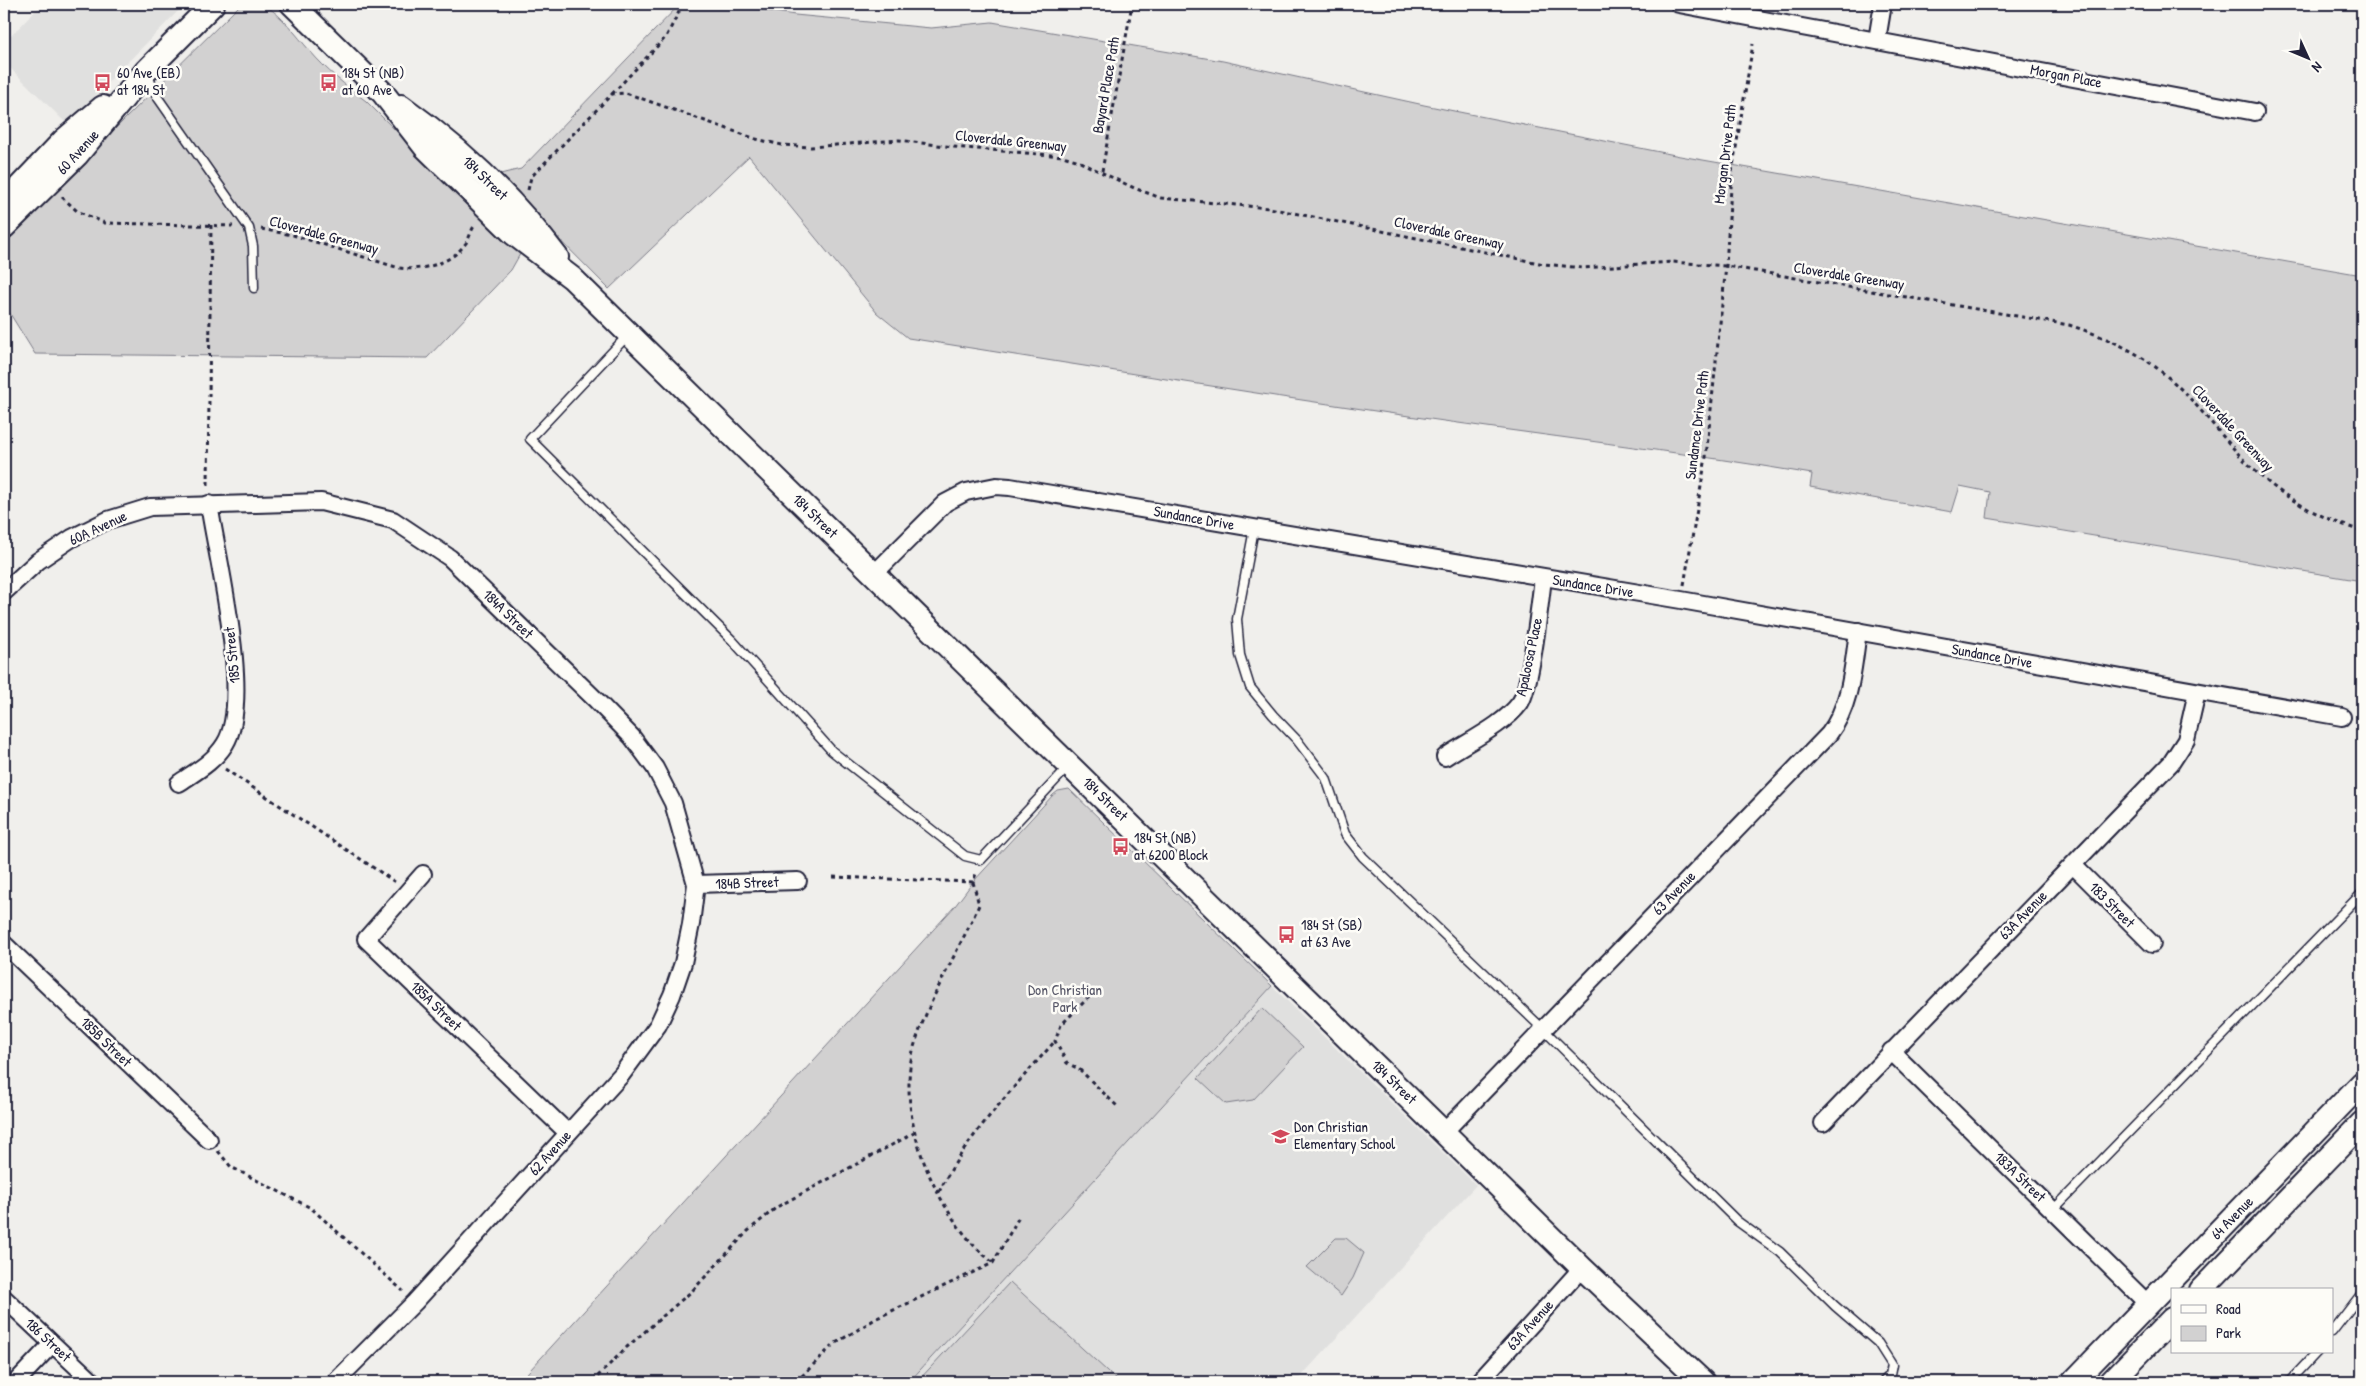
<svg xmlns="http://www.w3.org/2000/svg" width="2366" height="1386" font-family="'Patrick Hand',sans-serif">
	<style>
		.built { fill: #e0e0df }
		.park { fill: #d2d1d1; stroke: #7a7a86 }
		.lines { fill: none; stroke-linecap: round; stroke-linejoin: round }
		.lane-casing { stroke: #22223b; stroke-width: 11 }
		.street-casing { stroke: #22223b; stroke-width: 20 }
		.secondary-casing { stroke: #22223b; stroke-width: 26 }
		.path { stroke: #22223b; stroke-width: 3; stroke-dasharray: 4 4; stroke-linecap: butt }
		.lane { stroke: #fdfcf7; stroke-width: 8 }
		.street { stroke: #fdfcf7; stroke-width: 16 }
		.secondary { stroke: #fdfcf7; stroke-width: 22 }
		.labels { text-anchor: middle; stroke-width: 5; stroke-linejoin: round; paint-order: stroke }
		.poi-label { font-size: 15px; fill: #22223b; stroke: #fdfcf7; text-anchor: start }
		.street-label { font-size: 15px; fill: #22223b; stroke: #fdfcf7 }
		.park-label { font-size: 15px; fill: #575768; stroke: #fdfcf7 }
	</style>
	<rect width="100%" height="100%" fill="#f0efec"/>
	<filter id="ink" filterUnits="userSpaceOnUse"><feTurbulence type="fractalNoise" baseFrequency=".02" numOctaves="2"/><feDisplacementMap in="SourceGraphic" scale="10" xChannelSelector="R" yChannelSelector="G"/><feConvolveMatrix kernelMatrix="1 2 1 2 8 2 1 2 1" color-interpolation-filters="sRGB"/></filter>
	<g filter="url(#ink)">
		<g class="built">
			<path d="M 42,4 L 185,4 L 67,124 L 4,62 L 4,43 Z"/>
			<path d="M 1272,986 L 1476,1185 L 1296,1382 L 909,1382 Z"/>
		</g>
		<g class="park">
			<path d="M 241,4 L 263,4 C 282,15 296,35 310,51 C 326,70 346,86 366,101 L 520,254 L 511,270 L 427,358 L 35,354 L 4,304 L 4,239 Z"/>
			<path d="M 680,4 L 723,4 L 795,15 L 931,28 L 992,22 L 1223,61 L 1424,105 L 1680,156 L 2362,275 L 2362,581 L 1987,518 L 1990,492 L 1960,486 L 1952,512 L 1810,487 L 1812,474 C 1676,451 1539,435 1402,415 C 1237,391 1073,364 908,338 L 877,313 L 749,156 L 609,289 L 496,175 L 521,169 Z"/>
			<path d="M 1069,789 L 1272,986 L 909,1382 L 519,1382 L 955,906 L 973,882 L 1053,795 L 1058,791 Z"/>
			<path d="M 1262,1008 L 1303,1047 L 1253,1100 L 1226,1104 L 1198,1078 Z"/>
			<path d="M 1336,1238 L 1346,1238 L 1364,1253 L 1353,1278 L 1341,1296 L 1307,1267 Z"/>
			<path d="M 1010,1282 L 1119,1382 L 917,1382 Z"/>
		</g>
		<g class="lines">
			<defs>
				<g id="lane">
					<path d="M 147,73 L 156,95 L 249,228 L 253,246 L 254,288"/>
					<path d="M 628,335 L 530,439 L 733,641 L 832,751 L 965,856 L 981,860 L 1068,767"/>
					<path d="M 1254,529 L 1237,619 L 1240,655 L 1250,687 L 1273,715 L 1297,740 L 1326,778 L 1345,834 L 1363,857 L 1543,1029 L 1737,1221 L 1780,1252 L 1835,1306 L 1878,1343 L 1892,1365 L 1890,1375 L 1883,1382"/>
					<path d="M 2053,1210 L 2362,893"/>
					<path d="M 2332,1332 L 2362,1293"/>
					<path d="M 1488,1372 L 1499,1382"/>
					<path d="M 2289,1382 L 2317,1352"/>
				</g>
				<g id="street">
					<path d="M 1679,4 L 2255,112"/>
					<path d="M 1877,40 L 1883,4"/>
					<path d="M 874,574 L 945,503 L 966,492 L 996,486 L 1010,487 L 1681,600 L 2342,717"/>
					<path d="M 4,592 L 38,561 L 72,538 L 108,520 L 150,507 L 321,502 L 393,520 L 450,558 L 595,699 L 632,737 L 655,768 L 673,803 L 696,884 L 691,924 L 683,963 L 672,995 L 658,1025 L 622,1074 L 415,1302 L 335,1382"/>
					<path d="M 1445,757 C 1467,742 1504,725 1520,703 C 1531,687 1540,602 1543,578"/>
					<path d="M 179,783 C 195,772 214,762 225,744 C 253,700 217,558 209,504"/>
					<path d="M 2073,865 L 2152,944"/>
					<path d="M 423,874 L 366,939 L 568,1133"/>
					<path d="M 696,884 L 798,881"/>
					<path d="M 4,944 L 209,1140"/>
					<path d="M 1891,1051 L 2148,1304"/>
					<path d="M 1823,1123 L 2171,763 L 2186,740 L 2197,692"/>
					<path d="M 1445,1131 L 1829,734 C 1851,705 1853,667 1858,631"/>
					<path d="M 4,1298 L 93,1382"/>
					<path d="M 16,1382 L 52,1344"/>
					<path d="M 1479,1382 L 1582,1268"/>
				</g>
				<g id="secondary">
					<path d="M 292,4 L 383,93 L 425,147 L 514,234 L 572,278 L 1582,1268 L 1703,1382"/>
					<path d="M 401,106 C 460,148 514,200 557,257"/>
					<path d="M 4,203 L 63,141 L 103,107"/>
					<path d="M 4,227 L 77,155 L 146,71 L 213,4"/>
					<path d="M 2201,1290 L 2362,1123"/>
					<path d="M 2073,1382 L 2362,1083"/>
					<path d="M 2111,1382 L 2172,1319"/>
				</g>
			</defs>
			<use href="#lane" class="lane-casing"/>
			<use href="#street" class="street-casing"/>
			<use href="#secondary" class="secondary-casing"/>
			<g class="path">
				<path d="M 612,94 L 666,37 L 683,4"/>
				<path d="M 1102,171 L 1132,4"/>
				<path d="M 528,190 L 531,177 L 612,94 L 626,93 L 756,139 L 782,145 L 811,147 L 899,140 L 953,147 L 1063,156 L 1076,160 L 1134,188 L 1161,198 L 1269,208 L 1544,264 L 1583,268 L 1672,262 L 1726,266 L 2069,325 C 2103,336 2136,350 2163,373 C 2195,399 2218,433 2246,462 C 2278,495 2318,518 2362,531"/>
				<path d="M 62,197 L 77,211 L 105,223 L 233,226"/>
				<path d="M 261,229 L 293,235 L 399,268 C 423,271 451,264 466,243 C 470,237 471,230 475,225"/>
				<path d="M 208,485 L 211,224"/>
				<path d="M 1684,585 L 1706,457 L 1726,266 L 1732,172 L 1753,44"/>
				<path d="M 225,769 L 395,882"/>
				<path d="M 833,877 L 973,882 L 977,871"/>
				<path d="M 973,882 L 979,905 C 958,952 929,998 914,1047 C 896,1111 929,1194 971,1242 C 977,1250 986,1256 993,1263"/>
				<path d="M 1095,991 L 1061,1025 L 1055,1041 L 1067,1063 L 1079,1069 L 1119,1108"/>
				<path d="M 2356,1063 L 2362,1057"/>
				<path d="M 218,1151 L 231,1167 L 311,1208 L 403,1291"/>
				<path d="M 939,1192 C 967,1135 1014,1088 1055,1041"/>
				<path d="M 592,1382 L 627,1347 L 692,1291 L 748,1231 L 777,1207 L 914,1133"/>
				<path d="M 796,1382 L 834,1344 L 877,1318 L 993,1263 L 1019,1217"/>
			</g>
			<use href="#lane" class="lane"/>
			<use href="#street" class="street"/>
			<use href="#secondary" class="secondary"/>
		</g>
	</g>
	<defs>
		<symbol id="bus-bare" viewBox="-9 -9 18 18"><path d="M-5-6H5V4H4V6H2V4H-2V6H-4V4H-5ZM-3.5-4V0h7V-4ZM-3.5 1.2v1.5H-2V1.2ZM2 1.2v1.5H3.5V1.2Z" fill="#d1495b" stroke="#fdfcf7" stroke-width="2.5" paint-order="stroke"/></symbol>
		<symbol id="school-bare" viewBox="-9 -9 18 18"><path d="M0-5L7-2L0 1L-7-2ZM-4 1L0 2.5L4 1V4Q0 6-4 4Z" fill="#d1495b" stroke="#fdfcf7" stroke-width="2.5" paint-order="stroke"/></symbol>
	</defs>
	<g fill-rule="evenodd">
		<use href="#bus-bare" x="90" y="70" width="25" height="25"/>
		<use href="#bus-bare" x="316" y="70" width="25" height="25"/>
		<use href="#bus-bare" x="1108" y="834" width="25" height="25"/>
		<use href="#bus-bare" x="1274" y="922" width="25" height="25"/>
		<use href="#school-bare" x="1268" y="1124" width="25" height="25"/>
	</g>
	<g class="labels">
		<g class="poi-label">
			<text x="117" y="78">60 Ave (EB)<tspan x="117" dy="17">at 184 St</tspan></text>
			<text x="342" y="78">184 St (NB)<tspan x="342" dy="17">at 60 Ave</tspan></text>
			<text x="1134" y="843">184 St (NB)<tspan x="1134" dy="17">at 6200 Block</tspan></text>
			<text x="1301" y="930">184 St (SB)<tspan x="1301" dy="17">at 63 Ave</tspan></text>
			<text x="1294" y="1132">Don Christian<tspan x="1294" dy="17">Elementary School</tspan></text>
		</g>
		<g class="street-label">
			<text transform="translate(2066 76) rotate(11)" y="5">Morgan Place</text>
			<text transform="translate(1106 85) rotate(-80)" y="5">Bayard Place Path</text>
			<text transform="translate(1011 141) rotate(6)" y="5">Cloverdale Greenway</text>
			<text transform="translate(78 152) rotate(-48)" y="5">60 Avenue</text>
			<text transform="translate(1725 154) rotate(-83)" y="5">Morgan Drive Path</text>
			<text transform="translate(485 178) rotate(44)" y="5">184 Street</text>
			<text transform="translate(1449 233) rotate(12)" y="5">Cloverdale Greenway</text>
			<text transform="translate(324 235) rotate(15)" y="5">Cloverdale Greenway</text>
			<text transform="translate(1849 276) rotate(9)" y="5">Cloverdale Greenway</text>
			<text transform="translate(1697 425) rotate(-83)" y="5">Sundance Drive Path</text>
			<text transform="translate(2233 428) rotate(47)" y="5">Cloverdale Greenway</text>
			<text transform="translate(815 516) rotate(44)" y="5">184 Street</text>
			<text transform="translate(1194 518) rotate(10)" y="5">Sundance Drive</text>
			<text transform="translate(98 528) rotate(-25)" y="5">60A Avenue</text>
			<text transform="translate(1593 586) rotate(9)" y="5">Sundance Drive</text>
			<text transform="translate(508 614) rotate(44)" y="5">184A Street</text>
			<text transform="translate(232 655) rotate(-96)" y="5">185 Street</text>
			<text transform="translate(1992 656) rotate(10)" y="5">Sundance Drive</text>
			<text transform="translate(1529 657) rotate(-78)" y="5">Apaloosa Place</text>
			<text transform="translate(1105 799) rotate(44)" y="5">184 Street</text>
			<text transform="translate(747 883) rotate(-2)" y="5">184B Street</text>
			<text transform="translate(1674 893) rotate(-46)" y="5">63 Avenue</text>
			<text transform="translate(2112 905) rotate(45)" y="5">183 Street</text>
			<text transform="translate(2023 915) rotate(-46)" y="5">63A Avenue</text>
			<text transform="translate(436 1006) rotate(44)" y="5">185A Street</text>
			<text transform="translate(106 1042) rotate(44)" y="5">185B Street</text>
			<text transform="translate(1394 1082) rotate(44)" y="5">184 Street</text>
			<text transform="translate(550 1153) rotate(-48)" y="5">62 Avenue</text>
			<text transform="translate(2020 1177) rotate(44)" y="5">183A Street</text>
			<text transform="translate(2232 1218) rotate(-46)" y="5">64 Avenue</text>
			<text transform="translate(1530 1325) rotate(-48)" y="5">63A Avenue</text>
			<text transform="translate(48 1340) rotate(43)" y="5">186 Street</text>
		</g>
		<g class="park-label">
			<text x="1065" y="995">Don Christian<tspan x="1065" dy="17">Park</tspan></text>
		</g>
	</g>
	<rect width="2366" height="1386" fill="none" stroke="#fdfcf7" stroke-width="20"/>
	<rect x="10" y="10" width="2346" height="1366" fill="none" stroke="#22223b" stroke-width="2" filter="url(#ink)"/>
	<rect x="2171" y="1288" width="162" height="65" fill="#fdfcf7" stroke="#a5a5ac"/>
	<rect x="2181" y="1305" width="25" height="8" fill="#fdfcf7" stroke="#a5a5ac"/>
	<text x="2216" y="1314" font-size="15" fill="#22223b">Road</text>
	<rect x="2181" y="1326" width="25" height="15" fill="#d2d1d1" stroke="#a5a5ac"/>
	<text x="2216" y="1338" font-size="15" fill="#22223b">Park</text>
	<g transform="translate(2308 58) rotate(134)" stroke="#fdfcf7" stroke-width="4" paint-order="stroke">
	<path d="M0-4L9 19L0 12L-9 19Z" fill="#22223b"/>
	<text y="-8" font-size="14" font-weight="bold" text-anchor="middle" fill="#22223b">N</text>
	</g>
</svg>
